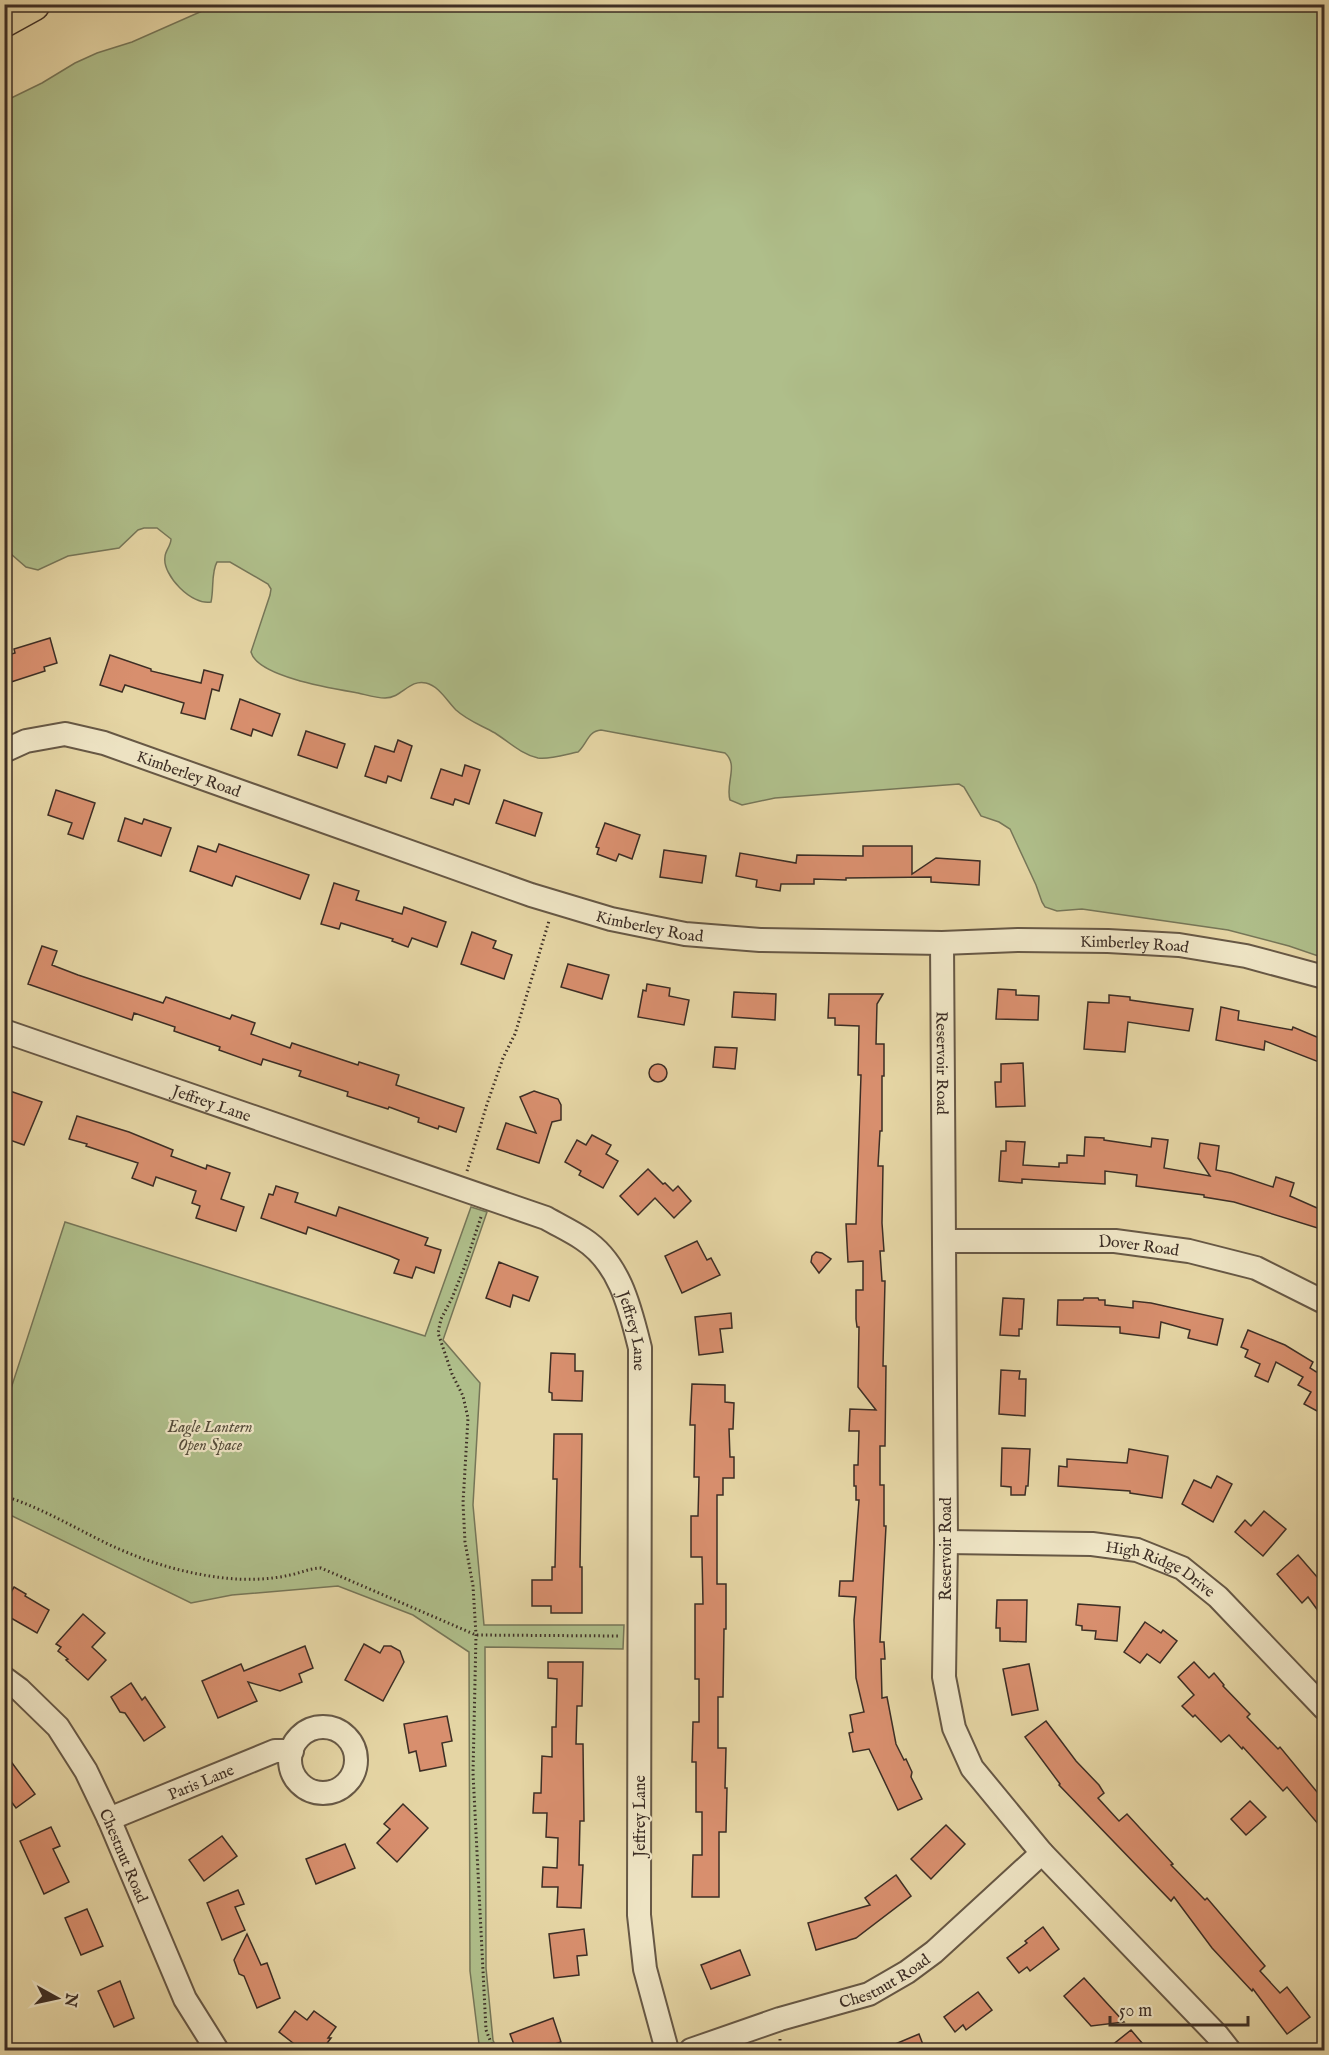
<svg xmlns="http://www.w3.org/2000/svg" width="1329" height="2055" font-family="'IM FELL English',serif">
	<style>
		.green { fill: #afbe8a; stroke: #767658; stroke-width: 1.5 }
		.building { fill: #d88f6e; stroke: #3d2e25; stroke-width: 1.5 }
		.lines { fill: none; stroke-linecap: round; stroke-linejoin: round }
		.minor-casing { stroke: #675845; stroke-width: 26 }
		.highway-casing { stroke: #3d2e25; stroke-width: 36 }
		.path { stroke: #3d2e25; stroke-width: 3; stroke-dasharray: 1.5 3; stroke-linecap: butt }
		.minor { stroke: #eee4c4; stroke-width: 22 }
		.highway { stroke: #e5d5a4; stroke-width: 33 }
		.labels { text-anchor: middle; stroke-width: 4.5; stroke-linejoin: round; paint-order: stroke }
		.street-label { font-size: 16px; fill: #3d2e25; stroke: #eee4c4 }
		.park-label { font-size: 16px; font-style: italic; fill: #544b39; stroke: #eee4c4 }
	</style>
	<rect width="100%" height="100%" fill="#e5d5a4"/>
	<filter id="stains"><feTurbulence type="fractalNoise" baseFrequency=".00333" numOctaves="4"/><feColorMatrix values="0 0 0 0 .2 0 0 0 0 .09 0 0 0 0 .02 0 0 0 .5 -.17"/></filter>
	<radialGradient id="worn" r=".72"><stop offset=".6" stop-color="#630" stop-opacity="0"/><stop offset="1" stop-color="#630" stop-opacity=".3"/></radialGradient>
	<g class="green">
		<path d="M 218,4 L 1324,5 L 1324,958 L 1289,946 L 1228,930 L 1082,909 L 1057,911 L 1045,907 L 1042,902 L 1036,885 L 1010,829 L 999,822 L 981,816 L 964,787 L 959,784 L 775,798 L 742,805 L 730,800 C 725,784 739,765 725,753 L 601,730 C 588,731 587,744 578,752 C 567,754 549,760 538,758 C 521,754 509,742 495,733 C 481,725 468,721 456,710 C 447,701 439,686 426,683 C 409,679 402,698 385,698 C 376,698 367,695 358,693 C 335,689 257,677 251,652 L 270,595 L 271,589 L 268,584 L 230,562 L 217,562 C 211,572 214,589 211,602 C 192,606 162,575 165,557 C 165,551 171,546 171,539 L 157,528 L 144,528 L 138,530 L 119,548 L 68,556 L 38,570 L 26,567 L 4,548 L 5,101 L 42,83 L 75,63 L 97,53 L 132,42 Z"/>
		<path d="M 471,1207 L 487,1212 L 443,1340 L 480,1383 L 473,1505 L 484,1625 L 624,1625 L 623,1649 L 485,1647 L 486,1968 L 493,2040 L 497,2050 L 482,2050 L 479,2044 L 470,1971 L 469,1652 L 413,1615 L 338,1586 L 232,1595 L 191,1603 L 4,1512 L 5,1407 L 65,1222 L 425,1336 Z"/>
	</g>
	<g class="building">
		<path d="M 50,638 L 57,663 L 44,667 L 45,671 L 8,683 L 4,670 L 4,656 L 15,653 L 14,649 Z"/>
		<path d="M 110,655 L 151,669 L 151,671 L 201,683 L 204,670 L 223,675 L 219,691 L 212,689 L 205,719 L 181,713 L 184,703 L 125,685 L 122,692 L 100,685 Z"/>
		<path d="M 240,699 L 280,714 L 272,736 L 253,729 L 251,736 L 231,729 Z"/>
		<path d="M 306,731 L 345,744 L 337,768 L 298,755 Z"/>
		<path d="M 398,740 L 412,746 L 401,781 L 388,776 L 386,783 L 365,776 L 375,746 L 394,752 Z"/>
		<path d="M 465,765 L 480,770 L 469,804 L 455,799 L 453,805 L 431,798 L 441,769 L 462,776 Z"/>
		<path d="M 56,790 L 95,803 L 83,839 L 68,834 L 72,823 L 48,815 Z"/>
		<path d="M 504,800 L 542,813 L 535,836 L 496,823 Z"/>
		<path d="M 125,818 L 142,824 L 144,819 L 171,828 L 161,856 L 118,841 Z"/>
		<path d="M 605,823 L 640,835 L 632,859 L 619,854 L 616,861 L 597,854 L 599,848 L 596,847 Z"/>
		<path d="M 219,844 L 309,875 L 300,899 L 236,876 L 232,886 L 190,871 L 198,846 L 216,852 Z"/>
		<path d="M 863,846 L 912,846 L 912,874 L 936,858 L 980,861 L 979,885 L 931,882 L 931,877 L 846,878 L 846,880 L 814,879 L 814,884 L 781,884 L 780,891 L 756,887 L 757,880 L 736,876 L 740,853 L 796,863 L 797,855 L 863,856 Z"/>
		<path d="M 664,850 L 706,856 L 702,883 L 660,877 Z"/>
		<path d="M 334,883 L 359,891 L 356,900 L 402,914 L 404,907 L 446,922 L 437,947 L 412,938 L 408,947 L 392,941 L 393,939 L 341,923 L 339,929 L 321,924 Z"/>
		<path d="M 472,932 L 496,941 L 493,948 L 512,955 L 504,979 L 461,964 Z"/>
		<path d="M 42,946 L 57,951 L 52,965 L 78,975 L 163,1003 L 166,997 L 230,1019 L 232,1015 L 255,1023 L 251,1034 L 290,1048 L 292,1043 L 358,1065 L 359,1062 L 399,1075 L 396,1085 L 464,1108 L 456,1132 L 439,1126 L 438,1129 L 418,1122 L 419,1118 L 389,1107 L 388,1109 L 347,1096 L 348,1092 L 299,1076 L 301,1071 L 263,1059 L 261,1065 L 219,1050 L 220,1047 L 174,1031 L 175,1027 L 134,1013 L 132,1020 L 28,984 Z"/>
		<path d="M 568,964 L 609,975 L 602,999 L 561,987 Z"/>
		<path d="M 647,984 L 670,988 L 669,996 L 689,1000 L 684,1025 L 638,1017 L 643,990 L 646,991 Z"/>
		<path d="M 998,989 L 1016,990 L 1016,995 L 1039,996 L 1038,1020 L 996,1019 Z"/>
		<path d="M 734,992 L 776,994 L 775,1020 L 732,1017 Z"/>
		<path d="M 829,994 L 883,994 L 877,1004 L 876,1044 L 884,1044 L 884,1076 L 882,1076 L 882,1131 L 880,1131 L 878,1166 L 883,1166 L 882,1223 L 884,1251 L 880,1251 L 882,1281 L 885,1281 L 883,1366 L 886,1366 L 885,1446 L 880,1446 L 880,1485 L 884,1485 L 884,1526 L 886,1526 L 880,1642 L 884,1642 L 885,1659 L 881,1659 L 882,1698 L 887,1697 L 896,1744 L 904,1760 L 906,1759 L 912,1772 L 911,1777 L 922,1799 L 898,1810 L 869,1749 L 853,1752 L 849,1733 L 853,1732 L 850,1715 L 864,1712 L 856,1678 L 854,1620 L 856,1597 L 839,1596 L 840,1581 L 853,1581 L 859,1500 L 856,1500 L 856,1486 L 854,1486 L 854,1465 L 858,1465 L 859,1431 L 849,1431 L 850,1409 L 876,1410 L 858,1387 L 859,1327 L 857,1327 L 856,1319 L 856,1290 L 863,1290 L 863,1261 L 848,1262 L 846,1224 L 856,1224 L 861,1075 L 858,1075 L 859,1026 L 835,1025 L 835,1018 L 828,1018 Z"/>
		<path d="M 1109,995 L 1130,997 L 1130,1000 L 1193,1009 L 1189,1031 L 1128,1022 L 1125,1052 L 1084,1049 L 1088,1002 L 1109,1003 Z"/>
		<path d="M 1221,1007 L 1239,1011 L 1238,1020 L 1292,1030 L 1293,1027 L 1324,1040 L 1324,1064 L 1265,1041 L 1264,1050 L 1216,1040 Z"/>
		<path d="M 715,1047 L 737,1048 L 735,1069 L 713,1067 Z"/>
		<path d="M 1023,1063 L 1025,1106 L 996,1107 L 995,1082 L 1001,1082 L 1001,1064 Z"/>
		<circle cx="658" cy="1073" r="9"/>
		<path d="M 4,1089 L 42,1102 L 24,1145 L 4,1138 Z"/>
		<path d="M 534,1091 L 558,1099 L 561,1105 L 561,1120 L 552,1122 L 539,1163 L 497,1149 L 506,1123 L 536,1133 L 520,1097 Z"/>
		<path d="M 77,1116 L 129,1132 L 173,1150 L 171,1156 L 206,1169 L 207,1165 L 230,1173 L 221,1199 L 244,1207 L 236,1231 L 196,1218 L 200,1206 L 192,1203 L 196,1191 L 156,1177 L 153,1186 L 132,1178 L 138,1163 L 86,1146 L 87,1144 L 69,1139 Z"/>
		<path d="M 592,1135 L 611,1145 L 606,1154 L 618,1161 L 603,1188 L 579,1175 L 581,1171 L 565,1162 L 577,1140 L 586,1145 Z"/>
		<path d="M 1085,1137 L 1104,1138 L 1104,1140 L 1151,1147 L 1152,1138 L 1168,1140 L 1164,1168 L 1210,1176 L 1198,1158 L 1200,1143 L 1219,1146 L 1216,1170 L 1231,1173 L 1273,1187 L 1276,1177 L 1294,1183 L 1290,1196 L 1324,1211 L 1324,1230 L 1234,1202 L 1204,1197 L 1204,1195 L 1136,1186 L 1137,1175 L 1105,1171 L 1105,1184 L 1022,1179 L 1022,1183 L 999,1181 L 1001,1151 L 1006,1151 L 1006,1141 L 1025,1142 L 1023,1165 L 1059,1167 L 1059,1163 L 1067,1163 L 1067,1155 L 1084,1156 Z"/>
		<path d="M 648,1169 L 663,1184 L 665,1183 L 673,1191 L 678,1186 L 691,1201 L 674,1218 L 655,1198 L 638,1215 L 620,1196 Z"/>
		<path d="M 276,1186 L 298,1193 L 295,1202 L 336,1216 L 339,1207 L 428,1238 L 425,1245 L 441,1250 L 434,1273 L 416,1267 L 412,1278 L 394,1273 L 399,1260 L 390,1256 L 308,1227 L 306,1234 L 261,1218 L 269,1194 L 273,1195 Z"/>
		<path d="M 697,1241 L 707,1260 L 711,1258 L 720,1275 L 682,1293 L 665,1256 Z"/>
		<path d="M 816,1252 L 822,1253 L 831,1259 L 819,1273 L 811,1262 L 812,1256 Z"/>
		<path d="M 499,1262 L 538,1277 L 529,1301 L 513,1295 L 510,1307 L 486,1298 Z"/>
		<path d="M 1003,1298 L 1024,1299 L 1022,1329 L 1019,1329 L 1019,1336 L 1000,1335 Z"/>
		<path d="M 1084,1298 L 1098,1298 L 1099,1300 L 1105,1300 L 1105,1305 L 1133,1308 L 1133,1301 L 1151,1303 L 1223,1319 L 1217,1345 L 1188,1338 L 1190,1330 L 1161,1322 L 1159,1338 L 1120,1333 L 1120,1327 L 1057,1325 L 1058,1300 L 1083,1300 Z"/>
		<path d="M 731,1313 L 732,1328 L 720,1329 L 723,1352 L 699,1355 L 695,1317 Z"/>
		<path d="M 1248,1330 L 1285,1345 L 1313,1362 L 1310,1368 L 1321,1375 L 1324,1369 L 1324,1400 L 1317,1411 L 1304,1404 L 1311,1392 L 1298,1385 L 1303,1377 L 1276,1362 L 1268,1382 L 1255,1376 L 1260,1364 L 1245,1357 L 1248,1350 L 1241,1347 Z"/>
		<path d="M 551,1353 L 575,1354 L 575,1371 L 583,1371 L 582,1401 L 552,1400 L 552,1393 L 549,1392 Z"/>
		<path d="M 1001,1370 L 1020,1371 L 1019,1379 L 1026,1379 L 1025,1416 L 999,1414 Z"/>
		<path d="M 692,1384 L 725,1385 L 725,1402 L 734,1403 L 733,1429 L 729,1429 L 730,1457 L 734,1457 L 734,1478 L 723,1478 L 723,1495 L 717,1495 L 717,1584 L 726,1584 L 726,1629 L 724,1629 L 723,1697 L 718,1697 L 718,1748 L 726,1748 L 725,1788 L 727,1788 L 726,1832 L 719,1832 L 719,1897 L 692,1897 L 693,1855 L 702,1855 L 702,1812 L 696,1812 L 696,1762 L 692,1762 L 693,1722 L 699,1722 L 699,1679 L 695,1679 L 695,1604 L 703,1604 L 702,1557 L 691,1557 L 691,1516 L 698,1516 L 699,1477 L 694,1477 L 695,1425 L 690,1425 Z"/>
		<path d="M 554,1434 L 582,1434 L 580,1567 L 582,1567 L 582,1613 L 551,1613 L 551,1606 L 532,1606 L 532,1580 L 552,1580 L 552,1567 L 555,1567 L 557,1479 L 553,1479 Z"/>
		<path d="M 1002,1448 L 1030,1449 L 1028,1486 L 1026,1486 L 1025,1495 L 1011,1495 L 1011,1487 L 1001,1486 Z"/>
		<path d="M 1129,1449 L 1168,1456 L 1162,1498 L 1130,1493 L 1130,1491 L 1058,1486 L 1059,1466 L 1067,1467 L 1067,1459 L 1127,1463 Z"/>
		<path d="M 1217,1476 L 1232,1484 L 1213,1522 L 1182,1504 L 1194,1480 L 1211,1488 Z"/>
		<path d="M 1264,1511 L 1286,1529 L 1263,1556 L 1235,1532 L 1245,1520 L 1251,1526 Z"/>
		<path d="M 1298,1555 L 1324,1585 L 1324,1619 L 1308,1597 L 1302,1603 L 1277,1574 Z"/>
		<path d="M 14,1587 L 26,1594 L 25,1596 L 49,1610 L 37,1633 L 4,1614 L 4,1604 Z"/>
		<path d="M 997,1600 L 1027,1600 L 1026,1642 L 1000,1641 L 1000,1628 L 996,1628 Z"/>
		<path d="M 1078,1604 L 1120,1607 L 1117,1641 L 1095,1639 L 1096,1631 L 1082,1630 L 1082,1626 L 1076,1625 Z"/>
		<path d="M 83,1614 L 105,1633 L 92,1647 L 106,1660 L 88,1680 L 66,1660 L 68,1659 L 58,1651 L 61,1647 L 56,1644 Z"/>
		<path d="M 1145,1622 L 1161,1633 L 1163,1630 L 1177,1641 L 1160,1663 L 1147,1654 L 1140,1663 L 1124,1652 Z"/>
		<path d="M 364,1644 L 380,1653 L 384,1646 L 391,1646 L 400,1651 L 404,1662 L 383,1701 L 345,1680 Z"/>
		<path d="M 305,1646 L 313,1668 L 299,1674 L 302,1682 L 280,1691 L 248,1682 L 257,1701 L 218,1718 L 202,1681 L 241,1664 L 244,1671 Z"/>
		<path d="M 548,1662 L 583,1662 L 582,1706 L 577,1706 L 576,1744 L 583,1744 L 584,1821 L 580,1821 L 579,1865 L 583,1865 L 581,1908 L 557,1907 L 558,1887 L 542,1887 L 543,1867 L 557,1868 L 558,1838 L 546,1837 L 547,1813 L 533,1813 L 534,1793 L 541,1793 L 542,1756 L 552,1757 L 552,1727 L 556,1727 L 557,1679 L 548,1678 Z"/>
		<path d="M 1194,1662 L 1209,1678 L 1214,1673 L 1224,1685 L 1223,1686 L 1250,1714 L 1247,1717 L 1278,1749 L 1280,1747 L 1317,1792 L 1324,1785 L 1324,1831 L 1287,1787 L 1283,1791 L 1243,1747 L 1242,1749 L 1229,1735 L 1221,1742 L 1195,1715 L 1193,1717 L 1182,1706 L 1194,1695 L 1178,1677 Z"/>
		<path d="M 1029,1664 L 1038,1710 L 1012,1715 L 1003,1669 Z"/>
		<path d="M 131,1683 L 142,1700 L 145,1697 L 165,1727 L 144,1741 L 125,1713 L 120,1712 L 111,1697 Z"/>
		<path d="M 447,1716 L 452,1741 L 442,1743 L 446,1766 L 420,1771 L 416,1751 L 409,1753 L 404,1724 Z"/>
		<path d="M 1046,1721 L 1076,1761 L 1099,1785 L 1104,1793 L 1098,1798 L 1119,1821 L 1127,1814 L 1173,1864 L 1171,1865 L 1205,1900 L 1207,1898 L 1265,1966 L 1260,1971 L 1280,1993 L 1287,1987 L 1310,2017 L 1287,2034 L 1253,1989 L 1252,1991 L 1212,1948 L 1174,1897 L 1171,1901 L 1059,1785 L 1060,1784 L 1025,1737 Z"/>
		<path d="M 4,1752 L 35,1794 L 16,1808 L 4,1792 Z"/>
		<path d="M 1250,1801 L 1266,1817 L 1246,1835 L 1231,1819 Z"/>
		<path d="M 403,1804 L 428,1828 L 397,1862 L 377,1843 L 390,1829 L 384,1824 Z"/>
		<path d="M 946,1825 L 965,1844 L 931,1879 L 911,1859 Z"/>
		<path d="M 51,1827 L 60,1846 L 53,1849 L 69,1882 L 44,1894 L 20,1841 Z"/>
		<path d="M 222,1836 L 237,1856 L 204,1881 L 189,1860 Z"/>
		<path d="M 345,1844 L 355,1868 L 316,1884 L 306,1859 Z"/>
		<path d="M 896,1875 L 911,1896 L 856,1938 L 816,1950 L 808,1923 L 870,1905 L 865,1898 Z"/>
		<path d="M 238,1890 L 244,1904 L 235,1907 L 245,1930 L 222,1940 L 207,1903 Z"/>
		<path d="M 87,1909 L 103,1946 L 81,1955 L 65,1918 Z"/>
		<path d="M 1043,1927 L 1059,1949 L 1030,1971 L 1027,1967 L 1019,1973 L 1007,1958 L 1027,1943 L 1025,1941 Z"/>
		<path d="M 584,1929 L 587,1955 L 577,1956 L 579,1975 L 554,1978 L 549,1934 Z"/>
		<path d="M 247,1934 L 261,1965 L 267,1963 L 280,1998 L 257,2008 L 244,1976 L 239,1974 L 234,1960 Z"/>
		<path d="M 740,1950 L 750,1975 L 711,1989 L 701,1965 Z"/>
		<path d="M 1084,1978 L 1124,2022 L 1091,2026 L 1064,1996 Z"/>
		<path d="M 120,1981 L 134,2018 L 114,2027 L 98,1991 Z"/>
		<path d="M 978,1992 L 992,2010 L 966,2030 L 963,2025 L 955,2032 L 944,2017 Z"/>
		<path d="M 295,2011 L 307,2020 L 314,2011 L 336,2027 L 328,2038 L 331,2038 L 322,2050 L 287,2050 L 293,2043 L 279,2032 Z"/>
		<path d="M 553,2018 L 561,2042 L 537,2050 L 516,2050 L 510,2034 Z"/>
		<path d="M 1131,2030 L 1148,2050 L 1106,2050 Z"/>
		<path d="M 919,2034 L 925,2050 L 881,2050 Z"/>
	</g>
	<g class="lines">
		<defs>
			<g id="minor">
				<path id="s1" d="M 4,751 L 26,741 L 65,734 L 104,743 L 531,895 L 611,919 L 685,934 L 760,940 L 942,943 L 1018,940 L 1108,941 L 1179,945 L 1246,956 L 1324,977"/>
				<path id="s2" d="M 942,943 L 946,1542 L 944,1677 L 954,1728 L 972,1768 L 1042,1853 L 1218,2036 L 1229,2050"/>
				<path id="s3" d="M 4,1031 L 546,1218 C 558,1225 571,1231 583,1239 C 620,1263 630,1308 640,1348 L 639,1915 L 645,1969 L 667,2050"/>
				<path id="s4" d="M 944,1241 L 1115,1241 L 1189,1251 L 1256,1268 L 1324,1302"/>
				<path id="s5" d="M 946,1542 L 1092,1544 L 1137,1550 L 1182,1568 L 1218,1597 L 1324,1708"/>
				<path id="s6" d="M 4,1678 L 19,1689 L 58,1727 L 86,1771 L 109,1819 L 185,1999 L 217,2050"/>
				<circle cx="323" cy="1760" r="33"/>
				<path id="s7" d="M 109,1819 L 275,1751 L 292,1751"/>
				<path id="s8" d="M 691,2050 L 780,2019 L 869,1994 L 907,1972 L 934,1952 L 1042,1853"/>
			</g>
			<path id="highway" d="M 4,20 L 33,4"/>
		</defs>
		<use href="#minor" class="minor-casing"/>
		<use href="#highway" class="highway-casing"/>
		<g class="path">
			<path d="M 467,1171 L 487,1104 L 503,1058 L 515,1034 L 549,921"/>
			<path d="M 481,1217 L 464,1268 L 452,1298 L 441,1319 L 438,1333 L 452,1374 L 463,1396 L 468,1418 L 463,1503 L 465,1542 L 473,1586 L 476,1635 L 473,1773 L 486,2030 L 494,2050"/>
			<path d="M 4,1496 C 42,1508 73,1527 108,1544 C 148,1563 192,1576 236,1579 C 253,1580 273,1579 290,1575 C 301,1573 310,1568 321,1568 L 476,1635 L 620,1636"/>
			<path d="M 780,2039 L 780,2050"/>
		</g>
		<use href="#minor" class="minor"/>
		<use href="#highway" class="highway"/>
	</g>
	<g class="labels">
		<g class="street-label">
			<text dy="6" stroke="none"><textPath href="#s1" startOffset="194">Kimberley Road</textPath></text>
			<text dy="6" stroke="none"><textPath href="#s1" startOffset="680">Kimberley Road</textPath></text>
			<text dy="6" stroke="none"><textPath href="#s1" startOffset="1166">Kimberley Road</textPath></text>
			<text dy="6" stroke="none"><textPath href="#s2" startOffset="120">Reservoir Road</textPath></text>
			<text dy="6" stroke="none"><textPath href="#s3" startOffset="220">Jeffrey Lane</textPath></text>
			<text dy="6" stroke="none"><textPath href="#s4" startOffset="195">Dover Road</textPath></text>
			<text dy="6" stroke="none"><textPath href="#s3" startOffset="724">Jeffrey Lane</textPath></text>
			<text transform="translate(945 1549) rotate(-90)" y="6">Reservoir Road</text>
			<text dy="6" stroke="none"><textPath href="#s5" startOffset="220">High Ridge Drive</textPath></text>
			<text dy="6" stroke="none"><textPath href="#s7" startOffset="99">Paris Lane</textPath></text>
			<text transform="translate(639 1816) rotate(-90)" y="6">Jeffrey Lane</text>
			<text dy="6" stroke="none"><textPath href="#s6" startOffset="218">Chestnut Road</textPath></text>
			<text dy="6" stroke="none"><textPath href="#s8" startOffset="206">Chestnut Road</textPath></text>
		</g>
		<g class="park-label">
			<text x="210" y="1432">Eagle Lantern<tspan x="210" dy="18">Open Space</tspan></text>
		</g>
	</g>
	<rect width="1329" height="2055" fill="none" stroke="#e5d5a4" stroke-width="24"/>
	<rect x="6" y="6" width="1317" height="2043" fill="none" stroke="#3d2e25" stroke-width="3"/>
	<rect x="12" y="12" width="1305" height="2031" fill="none" stroke="#3d2e25" stroke-width="1.5"/>
	<g transform="translate(57 1998) rotate(98)" stroke="#eee4c4" stroke-width="4.5" paint-order="stroke">
	<path d="M0-4.5L10 22L0 15L-10 22Z" fill="#3d2e25"/>
	<text y="-9" font-size="16" font-weight="bold" text-anchor="middle" fill="#3d2e25">N</text>
	</g>
	<path d="M1110 2016v9h138v-9" fill="none" stroke="#3d2e25" stroke-width="3"/>
	<text x="1119" y="2016" font-size="18" fill="#3d2e25" stroke="#eee4c4" stroke-width="4.5" paint-order="stroke">50 m</text>
	<rect width="100%" height="100%" filter="url(#stains)"/>
	<rect width="100%" height="100%" fill="url(#worn)"/>
</svg>
